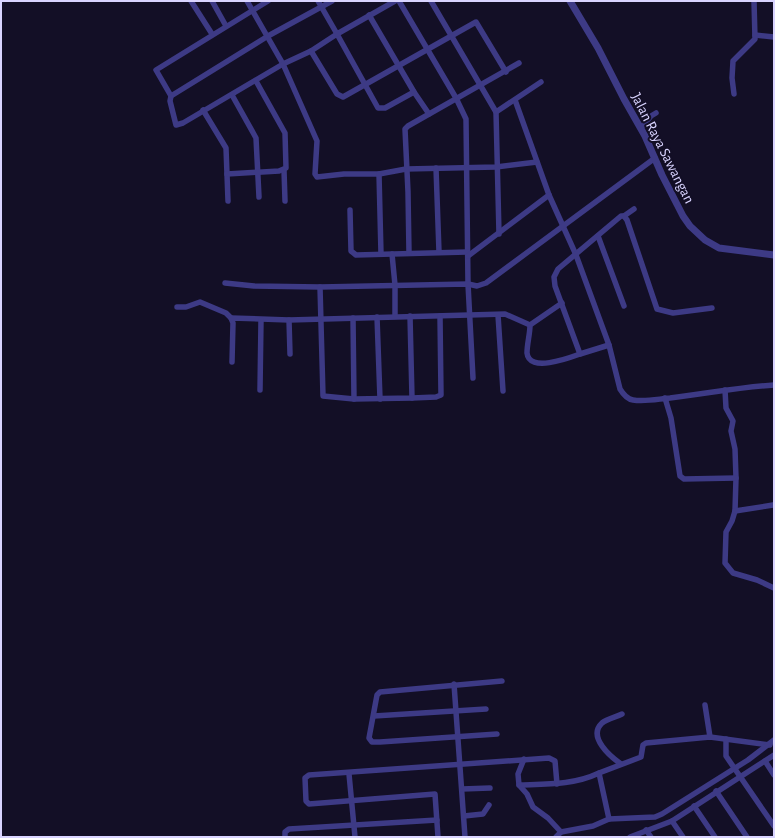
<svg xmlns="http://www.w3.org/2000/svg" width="775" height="838" font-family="'Alegreya Sans',sans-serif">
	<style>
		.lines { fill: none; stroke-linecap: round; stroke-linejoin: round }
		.minor { stroke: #3d3a85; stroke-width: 5.5 }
		.tertiary { stroke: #3d3a85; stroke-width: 7 }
		.labels { text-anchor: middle; stroke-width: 4; stroke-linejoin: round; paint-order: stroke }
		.street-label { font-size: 15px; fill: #d9d4ff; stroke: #130f26 }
	</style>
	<rect width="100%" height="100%" fill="#130f26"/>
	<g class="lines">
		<g class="minor">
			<path d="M 191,1 L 212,34"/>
			<path d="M 212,1 L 226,26"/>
			<path d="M 247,1 L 283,64 L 317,141 L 315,174 L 317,177 L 344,174 L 379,174 L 406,169 L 496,167 L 537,162"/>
			<path d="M 268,1 L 156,70 L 171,96 L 170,101 L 176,125 L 183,123 L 283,64 L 311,51 L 337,34 L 378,108 L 385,108 L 414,92"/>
			<path d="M 318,1 L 337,34 L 395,1"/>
			<path d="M 399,1 L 456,98 L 466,119 L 468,284 L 473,378"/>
			<path d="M 431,1 L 496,112 L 499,234"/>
			<path d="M 369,15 L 414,92 L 429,114"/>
			<path d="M 755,35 L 774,37"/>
			<path d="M 311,51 L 337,94 L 343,97 L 476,22 L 506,72"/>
			<path d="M 734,94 L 732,78 L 733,61 L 755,39 L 754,1"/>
			<path d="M 232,95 L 256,138 L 259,197"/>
			<path d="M 171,96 L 268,36 L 332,1"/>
			<path d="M 515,100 L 549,195 L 576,255 L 609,345 L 620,389 C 623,394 627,399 633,400 C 645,402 658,399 670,398 C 705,394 739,387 774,385"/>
			<path d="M 203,110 L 226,148 L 228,201"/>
			<path d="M 496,112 L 541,82"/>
			<path d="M 641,128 L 651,116 L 656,113"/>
			<path d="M 436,168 L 439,252"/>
			<path d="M 284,170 L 285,201"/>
			<path d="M 227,174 L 279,171 L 286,168 L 285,133 L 256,81"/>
			<path d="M 379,174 L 381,254"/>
			<path d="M 350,210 L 351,251 L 356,255 L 467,252"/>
			<path d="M 624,216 L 634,209"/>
			<path d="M 598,236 L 624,306"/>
			<path d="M 409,253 L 408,192 L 405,129 L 408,126 L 519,63"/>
			<path d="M 392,254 L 395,285 L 395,316"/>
			<path d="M 468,256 L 549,195"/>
			<path d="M 225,283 L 254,286 L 320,287"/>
			<path d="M 562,303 L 530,325 C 530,334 527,344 527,353 C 529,373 569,358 580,354"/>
			<path d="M 177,307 L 186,307 L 200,302 L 226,313 L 231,318"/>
			<path d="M 498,315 L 503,391"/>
			<path d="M 410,316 L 412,398 L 354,399 L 323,396 L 320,287 L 468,284 L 477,286 L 486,283 L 655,158"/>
			<path d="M 377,317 L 380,399"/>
			<path d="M 353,318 L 354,399"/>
			<path d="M 289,320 L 290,354"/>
			<path d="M 609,345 L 580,354 L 555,286 L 554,277 L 558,269 L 621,216 L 624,216 L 627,220 L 657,309 L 673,313 L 712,308"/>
			<path d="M 232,362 L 233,323 L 231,318 L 289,320 L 505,314 L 530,325"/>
			<path d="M 260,390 L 261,320"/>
			<path d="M 725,390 L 726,408 L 733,421 L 731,431 L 735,449 L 736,478 L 735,511 L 732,521 L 726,532 L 725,563 L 733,573 L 757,580 L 774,588"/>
			<path d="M 412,398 L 436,397 L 441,395 L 440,316"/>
			<path d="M 665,398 L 671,418 L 680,476 L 684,479 L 736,478"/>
			<path d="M 735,511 L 773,505"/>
			<path d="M 454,684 L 465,837"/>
			<path d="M 705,705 L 710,737"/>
			<path d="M 374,716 L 486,709"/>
			<path d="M 497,734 L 380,742 L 372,742 L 369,738 L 377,695 L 380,692 L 502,681"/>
			<path d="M 726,739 L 726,756 L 774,826"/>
			<path d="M 524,759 L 518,774 L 519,785 L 527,794 L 533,807 L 548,818 L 561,832"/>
			<path d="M 765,761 L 774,775"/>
			<path d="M 621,764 C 611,757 587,737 602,723 C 607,719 616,717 622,714"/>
			<path d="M 599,773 L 641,757 L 643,745 L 646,743 L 710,737 L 770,745"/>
			<path d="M 349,774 L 355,837"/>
			<path d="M 519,785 C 547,784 574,785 599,773 L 609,819"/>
			<path d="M 462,789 L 490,788"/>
			<path d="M 716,791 L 747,837"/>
			<path d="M 694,806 L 715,837"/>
			<path d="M 464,816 L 483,814 L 489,805"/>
			<path d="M 672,821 L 683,837"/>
			<path d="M 646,830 L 651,837"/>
			<path d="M 285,837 L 285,832 L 289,829 L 437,820"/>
			<path d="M 438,837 L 435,794 L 309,804 L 306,801 L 305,778 L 309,775 L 549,758 L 555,761 L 557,784"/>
			<path d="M 556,837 L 561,832 L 593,826 L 609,819 L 655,817 L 662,814 L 748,760 L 774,740"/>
			<path d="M 630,837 L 672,821 L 774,755"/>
		</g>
		<path class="tertiary" d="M 570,1 L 598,48 L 624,99 L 645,136 L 662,175 L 683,216 L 690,226 L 705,240 L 719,248 L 774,255"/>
	</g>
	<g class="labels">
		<g class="street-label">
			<text transform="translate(663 148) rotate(63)" y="5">Jalan Raya Sawangan</text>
		</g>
	</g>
	<rect width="775" height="838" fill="none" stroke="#d9d4ff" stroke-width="4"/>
</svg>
